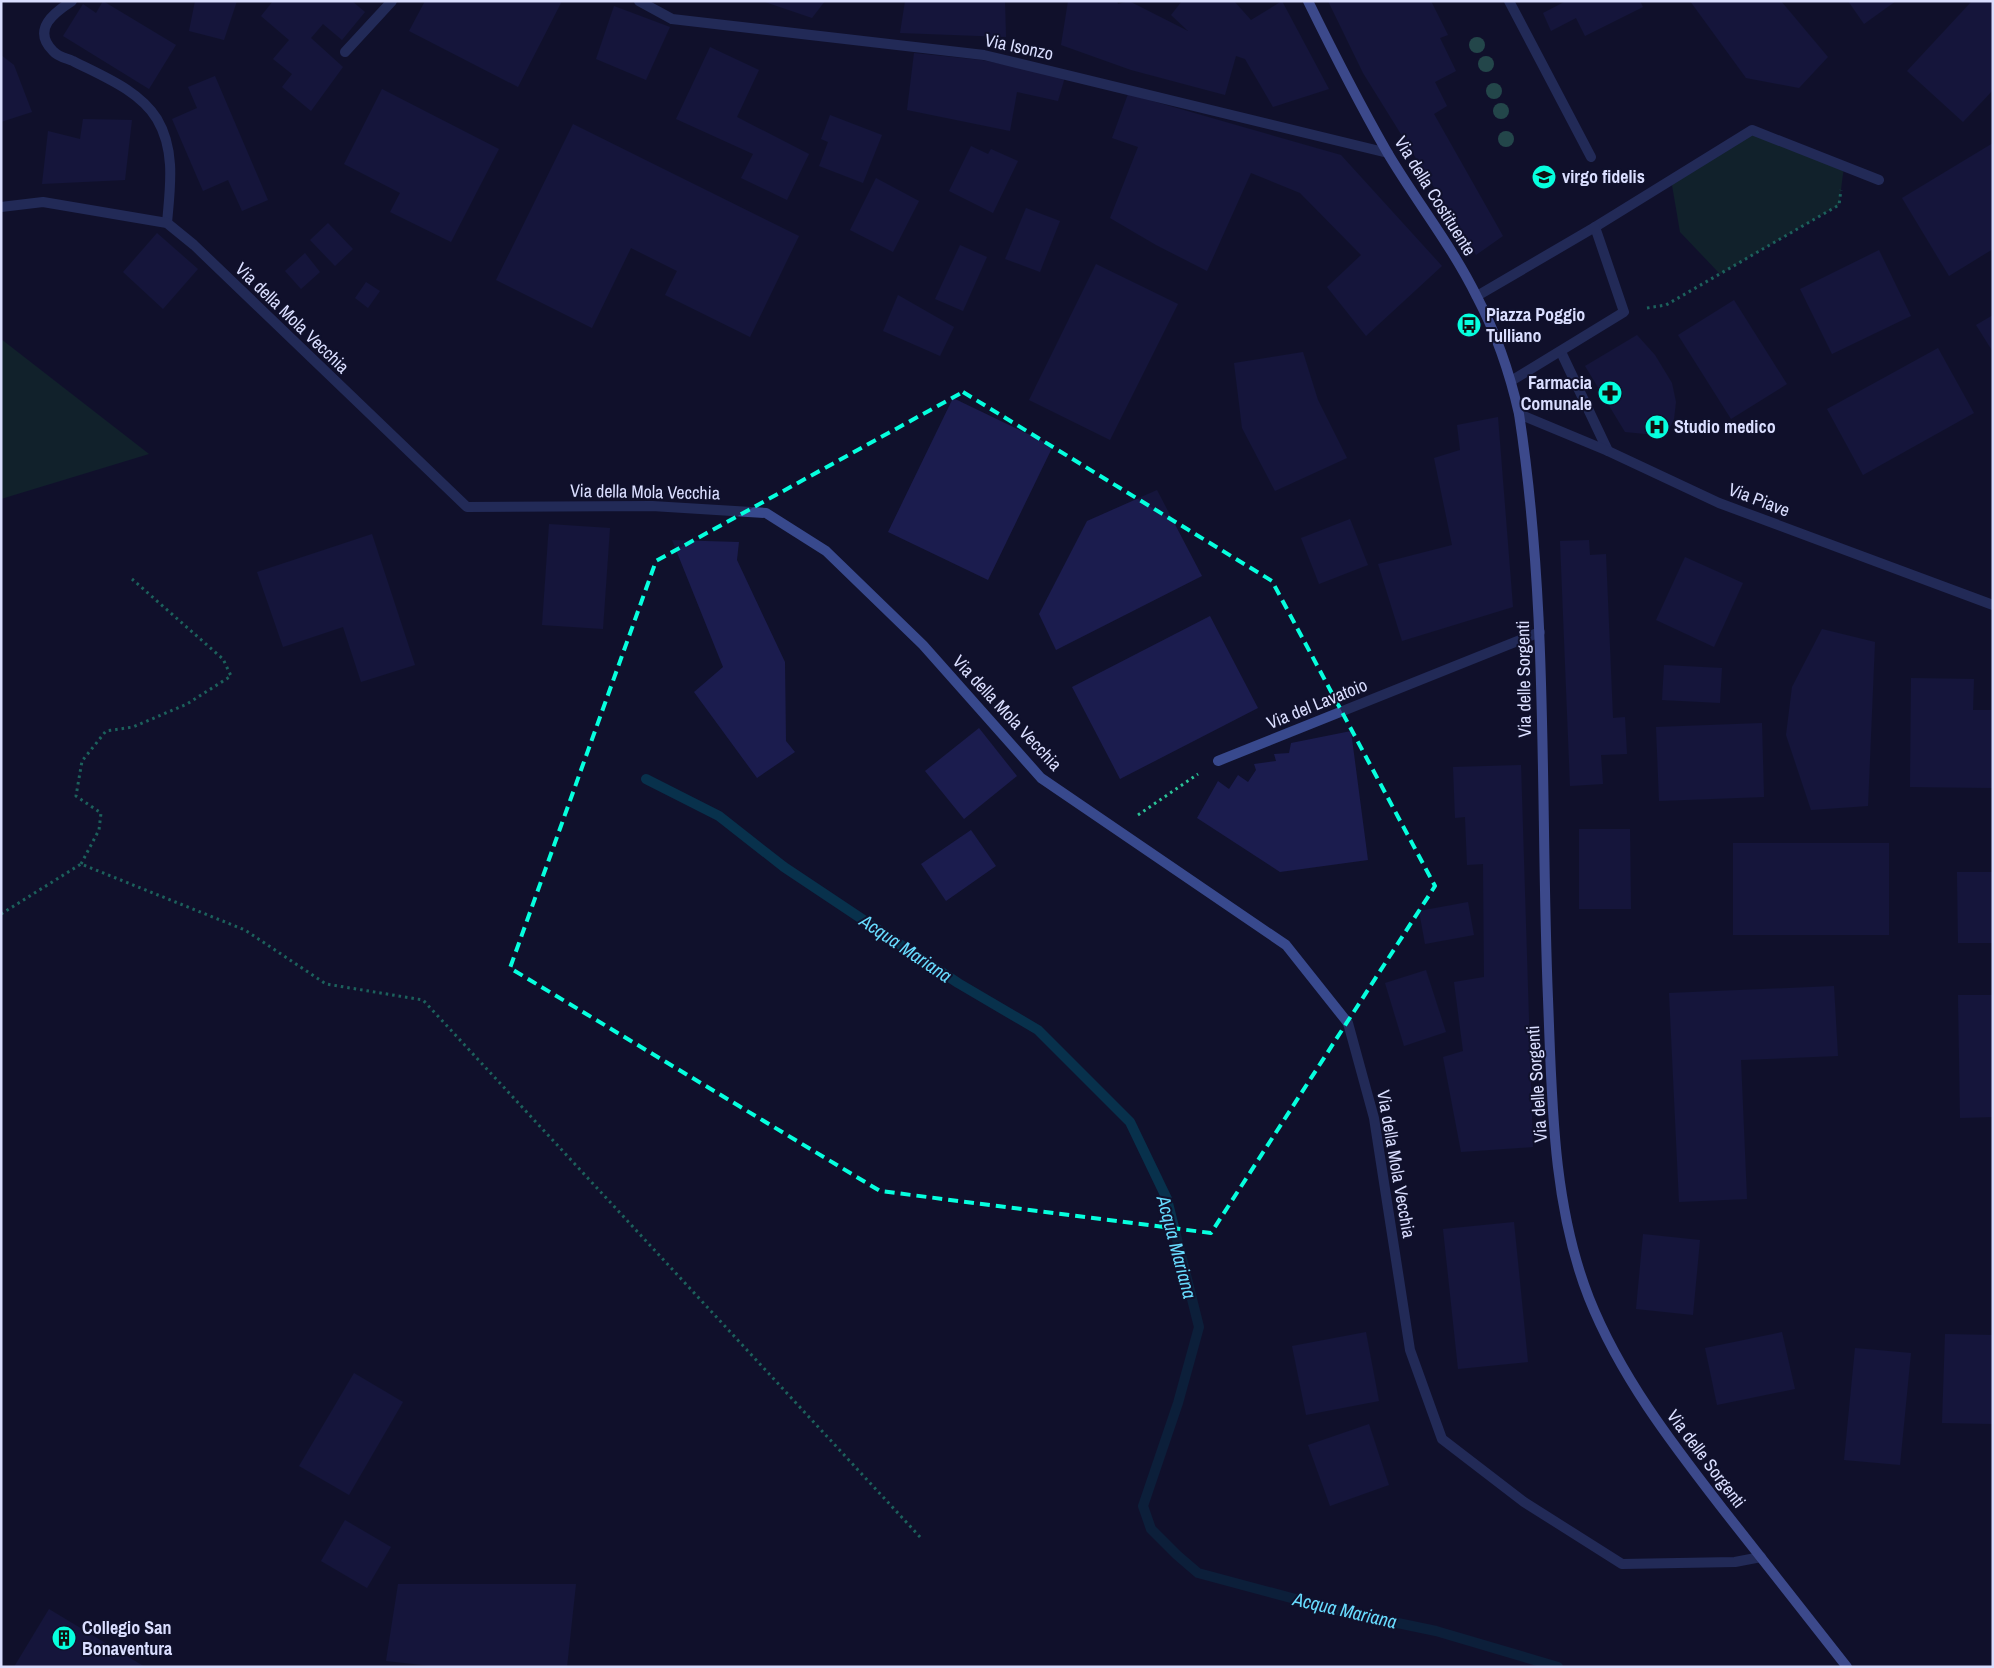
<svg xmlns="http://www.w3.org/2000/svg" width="1994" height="1668" font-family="'Archivo Narrow',sans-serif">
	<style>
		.green { fill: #12362c }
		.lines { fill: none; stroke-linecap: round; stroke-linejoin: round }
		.stream { stroke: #08314c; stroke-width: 10 }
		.building { fill: #1b1c4e }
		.path { stroke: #2ac397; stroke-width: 3; stroke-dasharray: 2.5 4; stroke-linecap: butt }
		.service { stroke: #38498d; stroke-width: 10 }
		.minor { stroke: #38498d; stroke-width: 10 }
		.secondary { stroke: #718eff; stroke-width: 10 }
		.tree { fill: #3b876f }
		.marked { fill: none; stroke: #06ffde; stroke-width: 4; stroke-dasharray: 10 6; stroke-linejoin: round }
		.labels { text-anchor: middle; stroke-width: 4; stroke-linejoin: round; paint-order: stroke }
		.street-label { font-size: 18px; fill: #dadeff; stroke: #10112c }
		.poi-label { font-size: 18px; font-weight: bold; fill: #dadeff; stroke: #10112c; text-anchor: start }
		.water-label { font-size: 19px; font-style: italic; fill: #68dcff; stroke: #10112c }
	</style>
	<rect width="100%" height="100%" fill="#10112c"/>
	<g class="green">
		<path d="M 1752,130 L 1844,166 L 1839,205 L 1720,274 L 1680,232 L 1671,179 Z"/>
		<path d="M 1,339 L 149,454 L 1,499 Z"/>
	</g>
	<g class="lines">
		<path class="stream" d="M 646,779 L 719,816 L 784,867 L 958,983 L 1038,1030 L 1130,1122 L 1167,1199 L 1199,1327 L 1178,1403 L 1143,1506 L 1151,1529 L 1177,1555 L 1198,1573 L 1340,1611 L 1436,1631 L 1558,1667"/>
	</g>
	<g class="building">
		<path d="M 103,1 L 176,45 L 149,89 L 63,36 L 83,4 L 96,13 Z"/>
		<path d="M 195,1 L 237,1 L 224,40 L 189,31 Z"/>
		<path d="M 273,1 L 352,1 L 365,12 L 342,40 L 323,24 L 311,38 L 343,67 L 311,111 L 282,87 L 292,74 L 273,59 L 289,40 L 261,16 Z"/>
		<path d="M 425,1 L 562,1 L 518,87 L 409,31 Z"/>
		<path d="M 762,1 L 825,1 L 812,18 Z"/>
		<path d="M 905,1 L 1005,1 L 1006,37 L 900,33 Z"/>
		<path d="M 1068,1 L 1117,1 L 1118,4 L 1129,1 L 1188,31 L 1171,15 L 1182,1 L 1234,1 L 1251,20 L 1282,1 L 1329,89 L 1273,107 L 1245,59 L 1236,56 L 1225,95 L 1131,70 L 1061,45 Z"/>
		<path d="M 1328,1 L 1431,1 L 1448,35 L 1440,38 L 1456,71 L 1435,82 L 1447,106 L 1434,114 L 1503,236 L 1476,255 L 1363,73 Z"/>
		<path d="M 1566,1 L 1640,1 L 1643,7 L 1585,36 L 1576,18 L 1551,31 L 1543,13 Z"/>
		<path d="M 1690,1 L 1781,1 L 1828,57 L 1799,88 L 1746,78 Z"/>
		<path d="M 1848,1 L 1896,1 L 1864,24 Z"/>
		<path d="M 1972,1 L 1993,1 L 1993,90 L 1963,122 L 1907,71 Z"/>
		<path d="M 614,6 L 670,27 L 646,80 L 596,59 Z"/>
		<path d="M 710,47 L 759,70 L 737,117 L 809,154 L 787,200 L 741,178 L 753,154 L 676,119 Z"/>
		<path d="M 914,53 L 982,60 L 1065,77 L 1058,101 L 1017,92 L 1010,131 L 907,110 Z"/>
		<path d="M 1,55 L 14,65 L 32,112 L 1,122 Z"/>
		<path d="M 215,76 L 268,200 L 242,211 L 228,180 L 203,191 L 172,119 L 197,108 L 188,87 Z"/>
		<path d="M 382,89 L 499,149 L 451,242 L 390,212 L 400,193 L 344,164 Z"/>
		<path d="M 1128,94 L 1341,155 L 1442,266 L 1366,336 L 1327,287 L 1361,255 L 1300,193 L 1251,173 L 1207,271 L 1156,245 L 1110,218 L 1138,147 L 1112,138 Z"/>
		<path d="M 830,115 L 882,135 L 863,183 L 819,166 L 828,142 L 821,139 Z"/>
		<path d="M 83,119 L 132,120 L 125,180 L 42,184 L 48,131 L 80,139 Z"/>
		<path d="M 573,124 L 799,236 L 750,337 L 665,295 L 677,271 L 631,248 L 592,328 L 496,280 Z"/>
		<path d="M 1993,143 L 1993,249 L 1949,276 L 1902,198 Z"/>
		<path d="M 971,146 L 988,154 L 991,149 L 1018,161 L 993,213 L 949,191 Z"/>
		<path d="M 876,178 L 919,201 L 893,252 L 850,230 Z"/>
		<path d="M 1026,208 L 1060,221 L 1040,272 L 1005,259 Z"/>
		<path d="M 328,223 L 353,249 L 335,266 L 310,240 Z"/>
		<path d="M 157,233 L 198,269 L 163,309 L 123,272 Z"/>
		<path d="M 960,245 L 987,257 L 963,311 L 935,299 Z"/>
		<path d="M 1879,250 L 1911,316 L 1832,354 L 1800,289 Z"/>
		<path d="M 305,253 L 320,272 L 301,289 L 285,271 Z"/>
		<path d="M 1096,264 L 1178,304 L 1110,440 L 1029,400 Z"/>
		<path d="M 366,282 L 380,291 L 368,308 L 355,298 Z"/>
		<path d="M 898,295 L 954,327 L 940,356 L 883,331 Z"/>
		<path d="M 1734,300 L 1787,384 L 1731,419 L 1678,335 Z"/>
		<path d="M 1993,315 L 1993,352 L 1976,325 Z"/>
		<path d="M 1637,335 L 1655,355 L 1672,383 L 1676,402 L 1674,419 L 1666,436 L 1625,432 L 1585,366 Z"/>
		<path d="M 1938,348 L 1974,413 L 1863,475 L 1827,409 Z"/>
		<path d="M 1303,352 L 1318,400 L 1347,458 L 1275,491 L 1242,428 L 1234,363 Z"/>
		<path d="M 953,398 L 1053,446 L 988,580 L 888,532 Z"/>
		<path d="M 1498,417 L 1513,607 L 1402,641 L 1378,564 L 1452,545 L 1434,458 L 1460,450 L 1457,425 Z"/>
		<path d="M 1157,490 L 1202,576 L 1056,650 L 1039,614 L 1087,521 Z"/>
		<path d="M 1350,519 L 1368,565 L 1319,584 L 1301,538 Z"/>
		<path d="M 549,524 L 610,528 L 603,629 L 542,625 Z"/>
		<path d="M 372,534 L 415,665 L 361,682 L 343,627 L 283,647 L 257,572 Z"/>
		<path d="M 672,540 L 739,542 L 737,560 L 785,662 L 786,741 L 795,752 L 757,778 L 694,692 L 723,667 Z"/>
		<path d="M 1589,540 L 1590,555 L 1606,554 L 1613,718 L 1625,717 L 1627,754 L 1601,755 L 1603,784 L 1570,786 L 1560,541 Z"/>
		<path d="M 1685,557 L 1743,583 L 1714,647 L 1656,620 Z"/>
		<path d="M 1210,616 L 1258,708 L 1120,779 L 1072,687 Z"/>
		<path d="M 1822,629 L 1875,642 L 1868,806 L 1811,810 L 1786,735 L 1792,687 Z"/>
		<path d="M 1664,665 L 1722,668 L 1720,703 L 1662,700 Z"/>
		<path d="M 1911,678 L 1974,679 L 1973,710 L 1993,710 L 1993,788 L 1910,787 Z"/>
		<path d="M 1762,723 L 1764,797 L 1659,801 L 1656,727 Z"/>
		<path d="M 979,728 L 1017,776 L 964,819 L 925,771 Z"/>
		<path d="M 1351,731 L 1368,860 L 1280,872 L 1197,818 L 1218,781 L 1229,789 L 1238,775 L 1248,782 L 1256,770 L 1254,764 L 1276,761 L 1274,754 L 1289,753 L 1291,743 Z"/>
		<path d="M 1521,765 L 1533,1147 L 1461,1152 L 1443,1057 L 1463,1051 L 1454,982 L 1484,977 L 1483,864 L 1467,865 L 1465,817 L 1455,818 L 1453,767 Z"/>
		<path d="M 1579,829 L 1630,829 L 1631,909 L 1579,909 Z"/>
		<path d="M 971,830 L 996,866 L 946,901 L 921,864 Z"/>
		<rect x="1733" y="843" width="156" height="92"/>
		<path d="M 1957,872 L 1993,872 L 1993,943 L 1958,943 Z"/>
		<path d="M 1468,902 L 1474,935 L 1425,944 L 1419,911 Z"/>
		<path d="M 1426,970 L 1446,1032 L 1404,1046 L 1385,983 Z"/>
		<path d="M 1834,986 L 1838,1056 L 1741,1060 L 1747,1199 L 1679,1202 L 1669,993 Z"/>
		<path d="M 1958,995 L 1993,995 L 1993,1117 L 1960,1118 Z"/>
		<path d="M 1514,1222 L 1528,1362 L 1458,1369 L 1443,1229 Z"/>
		<path d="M 1643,1234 L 1700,1240 L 1693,1315 L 1636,1309 Z"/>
		<path d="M 1366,1332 L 1379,1401 L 1306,1415 L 1292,1346 Z"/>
		<path d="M 1782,1332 L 1795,1389 L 1717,1405 L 1705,1348 Z"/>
		<path d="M 1945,1334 L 1993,1335 L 1993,1424 L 1942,1423 Z"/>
		<path d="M 1855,1348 L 1911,1353 L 1900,1465 L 1844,1460 Z"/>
		<path d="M 354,1373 L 403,1402 L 349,1495 L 299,1466 Z"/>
		<path d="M 1369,1424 L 1389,1485 L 1330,1506 L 1308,1445 Z"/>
		<path d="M 345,1520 L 391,1547 L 367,1588 L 321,1561 Z"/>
		<path d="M 398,1584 L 576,1584 L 567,1667 L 440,1667 L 386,1661 Z"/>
		<path d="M 49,1609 L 145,1667 L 14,1667 Z"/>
	</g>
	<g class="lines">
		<g class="path">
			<path d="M 1647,308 L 1666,305 L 1839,205 L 1841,190"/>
			<path d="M 1138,815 L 1198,774"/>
			<path d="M 81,864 L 99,830 L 101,813 L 76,796 L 82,761 L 106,731 L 133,727 L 187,704 L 231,676 L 223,659 L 132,579"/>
			<path d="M 1,914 L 81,864 L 245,930 L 326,984 L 423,1000 L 921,1538"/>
		</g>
		<g class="service">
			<path d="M 345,52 L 392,1"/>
			<path d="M 1561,352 L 1608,451"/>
		</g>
		<g class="minor">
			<path d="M 72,1 C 55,12 31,29 53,51 C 58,57 66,58 73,61 C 102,76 139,90 157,119 C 176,151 170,188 167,223"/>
			<path d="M 639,1 L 672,19 L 984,55 L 1388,153"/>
			<path d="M 1509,1 L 1591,157"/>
			<path d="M 1,207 L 43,202 L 167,223 L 194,245 L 467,507 L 652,506 L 766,513 L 826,551 L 923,645 L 1041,778 L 1286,945 L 1348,1023 L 1374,1118 L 1410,1350 L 1442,1439 L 1524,1502 L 1622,1564 L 1735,1562 L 1761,1557"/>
			<path d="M 1595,227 L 1752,130 L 1879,180"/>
			<path d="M 1477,296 L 1595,227 L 1624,312 L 1511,381"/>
			<path d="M 1519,414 L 1608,451 L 1719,503 L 1993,605"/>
			<path d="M 1218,761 L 1540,632"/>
		</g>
		<path class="secondary" d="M 1308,1 C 1333,52 1359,103 1387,152 C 1416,201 1452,246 1477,297 C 1496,333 1510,374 1519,414 C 1549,608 1540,804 1548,999 C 1552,1098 1552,1204 1589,1298 C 1620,1376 1671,1442 1722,1508 C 1764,1561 1805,1614 1847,1667"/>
	</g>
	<g class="tree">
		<circle cx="1477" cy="45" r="8"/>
		<circle cx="1486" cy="64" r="8"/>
		<circle cx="1494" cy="91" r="8"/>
		<circle cx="1501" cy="111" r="8"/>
		<circle cx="1506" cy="139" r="8"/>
	</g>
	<path d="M0 0H1994V1668H0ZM 963,392 L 1272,581 L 1435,886 L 1211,1233 L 880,1191 L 510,968 L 656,561 Z" fill="#10112c" fill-opacity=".55" fill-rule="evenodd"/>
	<path class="marked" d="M 963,392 L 1272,581 L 1435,886 L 1211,1233 L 880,1191 L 510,968 L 656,561 Z"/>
	<defs>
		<symbol id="school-disc" viewBox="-11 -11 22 22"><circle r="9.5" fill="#06ffde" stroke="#10112c"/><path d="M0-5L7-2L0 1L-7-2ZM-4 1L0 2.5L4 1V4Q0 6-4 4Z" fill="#111"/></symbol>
		<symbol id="bus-disc" viewBox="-11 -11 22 22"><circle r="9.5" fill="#06ffde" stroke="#10112c"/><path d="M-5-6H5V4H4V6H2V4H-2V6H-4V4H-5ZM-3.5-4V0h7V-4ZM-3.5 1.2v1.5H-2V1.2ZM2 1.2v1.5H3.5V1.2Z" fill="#111"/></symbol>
		<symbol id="pharmacy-disc" viewBox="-11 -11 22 22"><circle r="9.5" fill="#06ffde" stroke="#10112c"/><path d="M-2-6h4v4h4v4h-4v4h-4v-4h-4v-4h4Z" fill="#111"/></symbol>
		<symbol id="hospital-disc" viewBox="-11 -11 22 22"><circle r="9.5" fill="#06ffde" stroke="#10112c"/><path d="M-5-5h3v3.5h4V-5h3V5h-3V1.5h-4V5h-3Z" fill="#111"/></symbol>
		<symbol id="building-disc" viewBox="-11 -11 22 22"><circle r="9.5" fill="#06ffde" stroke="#10112c"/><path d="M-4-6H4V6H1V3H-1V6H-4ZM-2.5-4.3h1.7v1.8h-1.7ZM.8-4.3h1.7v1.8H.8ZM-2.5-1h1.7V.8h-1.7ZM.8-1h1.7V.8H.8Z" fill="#111"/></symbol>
	</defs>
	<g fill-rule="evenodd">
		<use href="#school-disc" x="1530" y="163" width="28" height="28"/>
		<use href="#bus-disc" x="1455" y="311" width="28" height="28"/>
		<use href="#pharmacy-disc" x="1596" y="379" width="28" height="28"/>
		<use href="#hospital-disc" x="1643" y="413" width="28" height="28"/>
		<use href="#building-disc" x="50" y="1624" width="28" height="28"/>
	</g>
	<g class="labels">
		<g class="street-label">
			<text transform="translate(1019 47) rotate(12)" y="6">Via Isonzo</text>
			<text transform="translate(1435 196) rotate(58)" y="6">Via della Costituente</text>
			<text transform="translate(292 318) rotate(44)" y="6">Via della Mola Vecchia</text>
			<text transform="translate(645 492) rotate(1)" y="6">Via della Mola Vecchia</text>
			<text transform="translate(1759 500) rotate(21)" y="6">Via Piave</text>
			<text transform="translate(1524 679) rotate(-91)" y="6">Via delle Sorgenti</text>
			<text transform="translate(1317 704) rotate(-22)" y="6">Via del Lavatoio</text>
			<text transform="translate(1007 713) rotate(47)" y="6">Via della Mola Vecchia</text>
			<text transform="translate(1537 1084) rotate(-94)" y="6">Via delle Sorgenti</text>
			<text transform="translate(1396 1164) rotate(80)" y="6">Via della Mola Vecchia</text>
			<text transform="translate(1706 1459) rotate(53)" y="6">Via delle Sorgenti</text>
		</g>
		<g class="poi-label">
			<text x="1562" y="183">virgo fidelis</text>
			<text x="1486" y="321">Piazza Poggio<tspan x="1486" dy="21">Tulliano</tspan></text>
			<text x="1592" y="389" text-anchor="end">Farmacia<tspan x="1592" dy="21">Comunale</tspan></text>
			<text x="1674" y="433">Studio medico</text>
			<text x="82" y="1634">Collegio San<tspan x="82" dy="21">Bonaventura</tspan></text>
		</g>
		<g class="water-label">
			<text transform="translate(906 948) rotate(34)" y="7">Acqua Mariana</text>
			<text transform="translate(1177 1247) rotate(75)" y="7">Acqua Mariana</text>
			<text transform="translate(1345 1610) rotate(13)" y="7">Acqua Mariana</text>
		</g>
	</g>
	<rect width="1994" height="1668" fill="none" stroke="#dadeff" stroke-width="5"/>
</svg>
